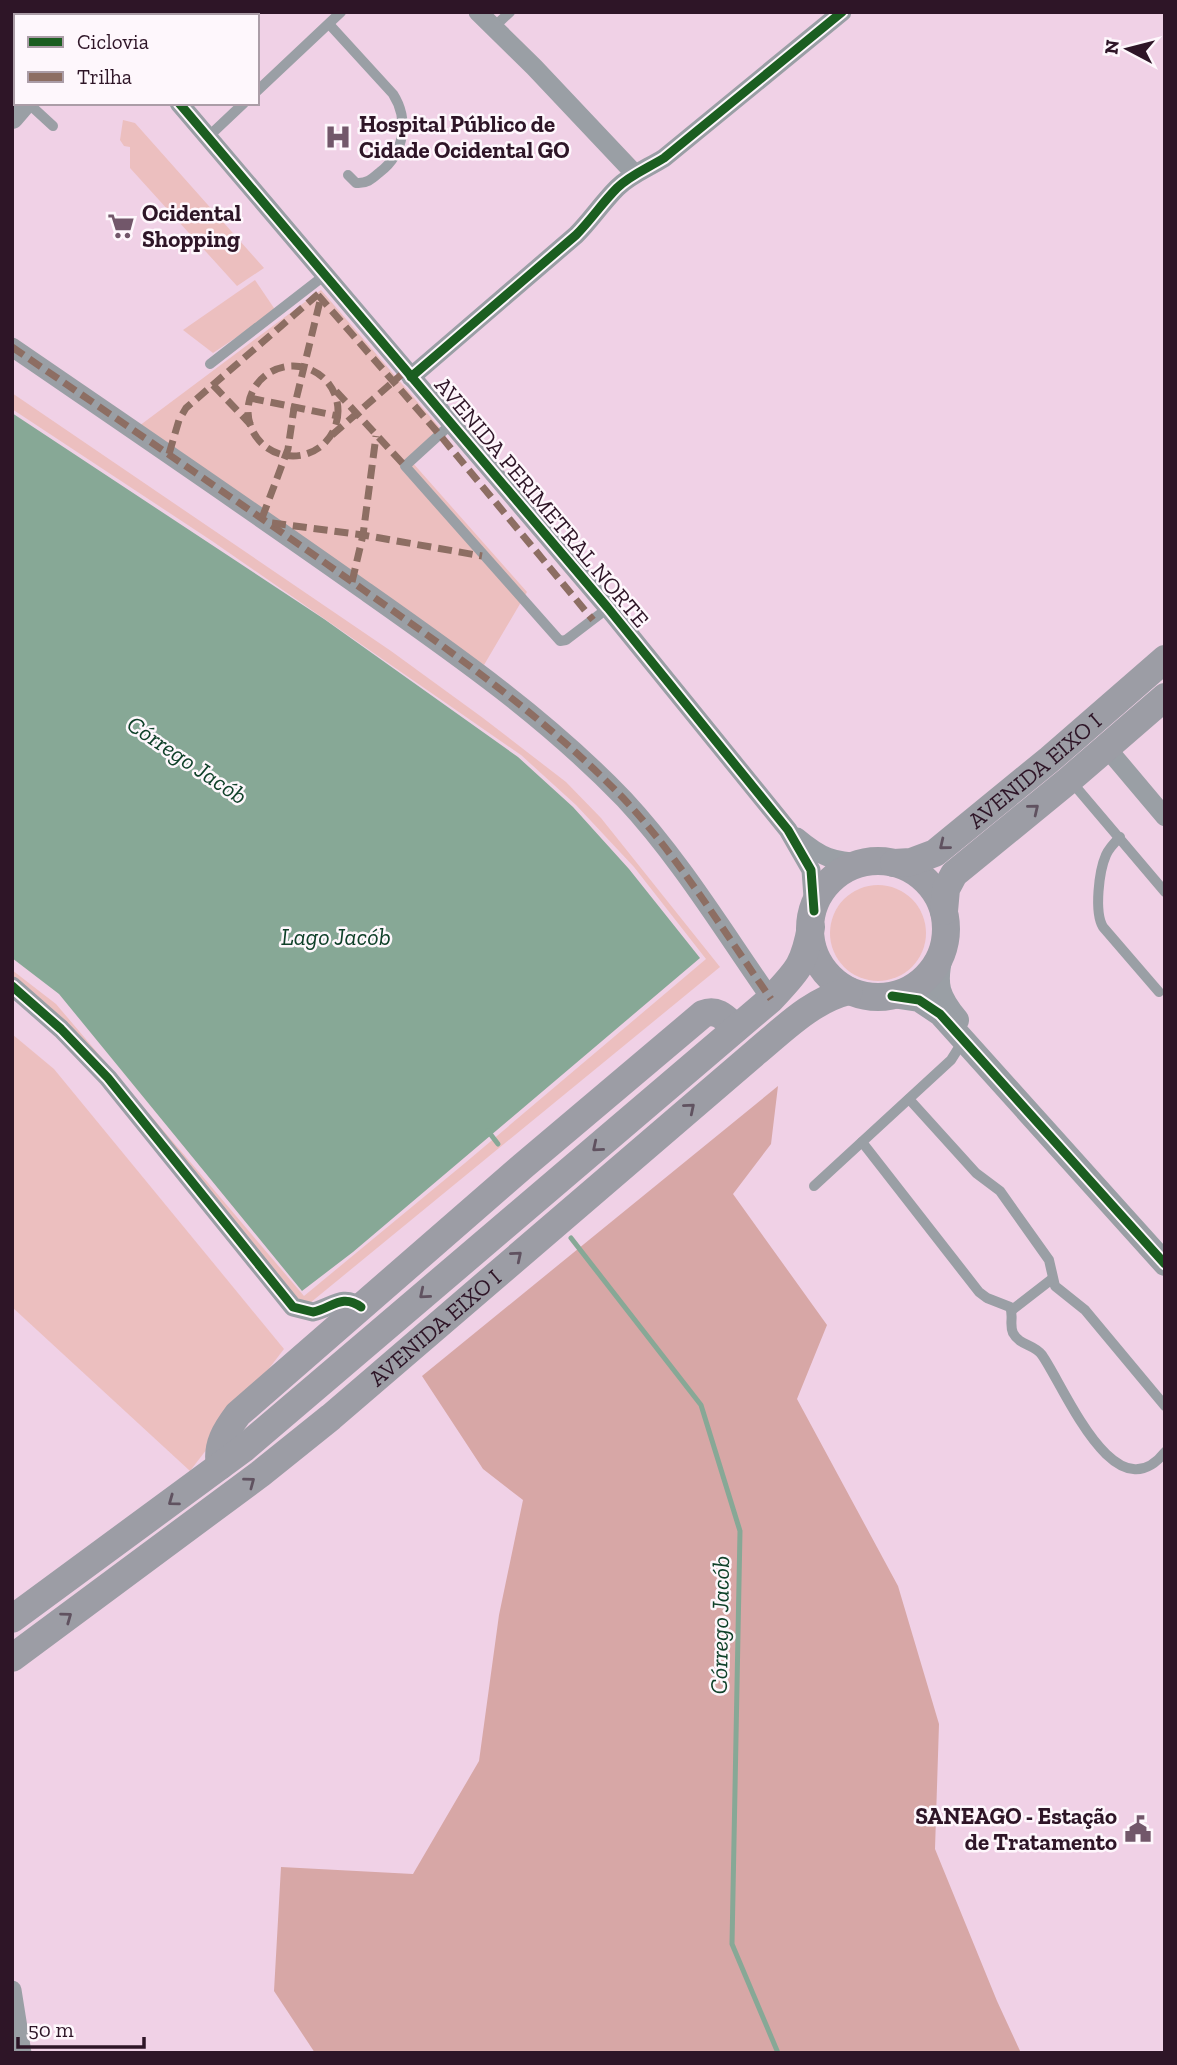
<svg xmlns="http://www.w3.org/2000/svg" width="1177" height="2065" font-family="'Zilla Slab',serif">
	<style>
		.green { fill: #ecbfbf }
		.forest { fill: #d7a7a6 }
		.water { fill: #87a896 }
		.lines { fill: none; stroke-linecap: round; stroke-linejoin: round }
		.stream { stroke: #87a896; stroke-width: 5 }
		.service { stroke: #9a9fa5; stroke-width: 10 }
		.minor { stroke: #9a9fa5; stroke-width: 19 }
		.tertiary { stroke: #9a9fa5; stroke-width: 24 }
		.secondary { stroke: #9c9da5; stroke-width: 28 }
		.quiet { stroke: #8d6e63; stroke-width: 7; stroke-dasharray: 14 7; stroke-linecap: butt }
		.cycleway-casing { stroke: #fef7fc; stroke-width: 13 }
		.cycleway { stroke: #1b5e20; stroke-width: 9 }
		.oneway { stroke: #605260 }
		.labels { text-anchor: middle; stroke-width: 5; stroke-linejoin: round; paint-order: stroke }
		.poi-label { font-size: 23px; font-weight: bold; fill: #2e1527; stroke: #fef7fc; text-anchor: start }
		.street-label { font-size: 23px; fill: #2e1527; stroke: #fef7fc }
		.water-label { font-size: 24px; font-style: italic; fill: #0f4129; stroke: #fef7fc }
	</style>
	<rect width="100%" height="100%" fill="#f0d1e6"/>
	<g class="green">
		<path d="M 123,120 L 135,123 L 264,268 L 237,286 L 130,168 L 130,147 L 124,146 L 120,140 Z"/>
		<path d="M 255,280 L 276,311 L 213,353 L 183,330 Z"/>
		<path d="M 321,290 L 440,428 L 412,462 L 527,592 L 484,665 L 135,429 Z"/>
		<path d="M 12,393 L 391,651 L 483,718 L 566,782 L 601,818 L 720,967 L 310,1303 L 298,1304 L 12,980 L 12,970 L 56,1004 L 304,1296 L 465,1163 L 706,959 L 634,867 L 576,805 L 521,755 L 212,541 L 12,409 Z"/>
		<circle cx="878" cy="933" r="48"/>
		<path d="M 12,1034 L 54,1069 L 284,1349 L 190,1471 L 12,1307 Z"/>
	</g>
	<path class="forest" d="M 778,1086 L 771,1144 L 733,1194 L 827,1325 L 797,1399 L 898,1586 L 939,1724 L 935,1849 L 997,2001 L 1021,2053 L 315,2053 L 274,1991 L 281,1867 L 413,1874 L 479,1761 L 499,1615 L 523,1500 L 483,1469 L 422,1376 Z"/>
	<path class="water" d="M 12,413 L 324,619 L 518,757 L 573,807 L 629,869 L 700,958 L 353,1252 L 302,1291 L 59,994 L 12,958 Z"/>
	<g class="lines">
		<g class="stream">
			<path d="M 488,1131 L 498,1144"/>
			<path d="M 571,1238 L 701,1405 L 740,1531 L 732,1944 L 778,2053"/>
		</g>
		<g class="service">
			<path d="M 329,24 L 393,94 C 409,119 405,153 380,172 C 372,179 367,184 356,183 L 348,175"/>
			<path d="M 494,27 L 510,12"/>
			<path d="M 257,91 L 341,12"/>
			<path d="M 28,103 L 53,126"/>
			<path d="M 208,137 L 244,103"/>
			<path d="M 210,364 L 325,275"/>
			<path d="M 450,425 L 405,466 L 560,641 L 566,640 L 608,608"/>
			<path d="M 1070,780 L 1165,892"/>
			<path d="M 1120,837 C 1114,843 1109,848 1106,855 C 1099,871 1094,912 1103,927 L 1159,992"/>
			<path d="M 909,1099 L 976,1173 L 1000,1191 L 1049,1260 L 1055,1286 L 1085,1310 L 1165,1406"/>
			<path d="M 862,1142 L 979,1292 L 987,1298 L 1010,1307 C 1014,1316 1009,1324 1013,1333 C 1020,1346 1034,1344 1042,1355 C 1065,1388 1115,1515 1165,1452"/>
			<path d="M 814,1186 L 951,1060 L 963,1041"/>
			<path d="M 1012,1310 L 1052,1279"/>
		</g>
		<g class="minor">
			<path d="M 478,12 L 534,67 L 635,174"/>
			<path d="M 179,103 L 608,608 L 788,830 L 811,870 L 814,911"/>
			<path d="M 12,347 C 130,428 248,508 365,591 C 456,655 546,718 624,799 C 680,859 724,932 771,999"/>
			<path d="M 411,377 L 576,235 C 591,220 602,203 617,188 C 630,175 648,168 664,158 L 842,12"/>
			<path d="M 1106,747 L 1165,817"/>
			<path d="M 797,837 C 822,858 832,861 864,863"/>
			<path d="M 12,986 L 61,1029 L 108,1078 L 293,1307 L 313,1312 C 332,1308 342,1293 361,1307"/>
			<path d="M 12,1990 L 22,2053"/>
		</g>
		<g class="tertiary">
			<path d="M 112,16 L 116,12"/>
			<path d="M 12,117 L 24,103"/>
			<path d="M 941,956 C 934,985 938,997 957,1020"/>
			<path d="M 892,996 L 919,1000 L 940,1014 L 1165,1264"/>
		</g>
		<g class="secondary">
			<circle cx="878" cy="929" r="68"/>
			<path id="s1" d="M 894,863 L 911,862 L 935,853 L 1050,759 L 1165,659"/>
			<path d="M 944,911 L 946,889 L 954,874 L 1069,780 L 1165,697"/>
			<path d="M 220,1466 C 216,1445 226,1430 238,1414 L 523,1166 L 703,1014 C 718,1008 726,1019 736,1028"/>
			<path d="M 12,1619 L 243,1449 L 771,999 C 797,971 804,966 811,927"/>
			<path id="s2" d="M 12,1658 L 260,1474 L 331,1417 L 755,1053 C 784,1029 812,1000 849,991"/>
		</g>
		<g class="quiet">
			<path d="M 318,295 L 439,434 L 593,620"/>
			<path d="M 12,347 C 130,428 248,508 365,591 C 456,655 546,718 624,799 C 680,859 724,932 771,999"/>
			<circle cx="293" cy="411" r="45"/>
			<path d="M 213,385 L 251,425"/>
			<path d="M 336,391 L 405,466"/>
			<path d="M 250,398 L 338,416"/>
			<path d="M 332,435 L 401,375"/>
			<path d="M 169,454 L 179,420 L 186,408 L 323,290"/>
			<path d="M 262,518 L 288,449 L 294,408 L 321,297"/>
			<path d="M 272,523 L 363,535 L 482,556"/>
			<path d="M 352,582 L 363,535 L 376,436"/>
		</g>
		<defs>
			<g id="cycleway">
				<path d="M 179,103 L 608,608 L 788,830 L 811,870 L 814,911"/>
				<path d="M 411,377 L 576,235 C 591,220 602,203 617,188 C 630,175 648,168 664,158 L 842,12"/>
				<path d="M 12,986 L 61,1029 L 108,1078 L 293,1307 L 313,1312 C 332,1308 342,1293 361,1307"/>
				<path d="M 892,996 L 919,1000 L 940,1014 L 1165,1264"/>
			</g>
		</defs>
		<use href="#cycleway" class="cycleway-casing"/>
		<use href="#cycleway" class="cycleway"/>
	</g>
	<defs><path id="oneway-chevron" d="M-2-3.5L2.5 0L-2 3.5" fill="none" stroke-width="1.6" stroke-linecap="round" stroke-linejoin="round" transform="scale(1.75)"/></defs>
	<g class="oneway">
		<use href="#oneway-chevron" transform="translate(1034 809) rotate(-39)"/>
		<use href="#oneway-chevron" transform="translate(944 845) rotate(141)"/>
		<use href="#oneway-chevron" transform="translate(690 1108) rotate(-40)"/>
		<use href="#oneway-chevron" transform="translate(597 1147) rotate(140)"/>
		<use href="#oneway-chevron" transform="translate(517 1256) rotate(-40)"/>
		<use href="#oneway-chevron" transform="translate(424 1294) rotate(140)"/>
		<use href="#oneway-chevron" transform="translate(250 1482) rotate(-37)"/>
		<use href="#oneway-chevron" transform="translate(173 1501) rotate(144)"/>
		<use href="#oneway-chevron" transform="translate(67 1617) rotate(-36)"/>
	</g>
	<defs>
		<symbol id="hospital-bare" viewBox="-9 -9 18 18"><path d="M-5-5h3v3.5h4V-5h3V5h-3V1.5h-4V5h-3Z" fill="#72576a" stroke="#fef7fc" stroke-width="2.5" paint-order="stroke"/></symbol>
		<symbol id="supermarket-bare" viewBox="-9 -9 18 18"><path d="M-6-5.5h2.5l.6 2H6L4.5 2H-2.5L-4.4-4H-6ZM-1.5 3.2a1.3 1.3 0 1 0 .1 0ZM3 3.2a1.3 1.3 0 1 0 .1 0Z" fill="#72576a" stroke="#fef7fc" stroke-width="2.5" paint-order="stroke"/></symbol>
		<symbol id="civic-bare" viewBox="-9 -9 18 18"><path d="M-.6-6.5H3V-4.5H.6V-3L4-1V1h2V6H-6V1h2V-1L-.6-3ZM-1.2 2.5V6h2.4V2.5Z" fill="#72576a" stroke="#fef7fc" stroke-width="2.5" paint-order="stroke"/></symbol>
	</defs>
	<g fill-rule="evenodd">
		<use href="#hospital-bare" x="319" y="118" width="38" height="38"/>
		<use href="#supermarket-bare" x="102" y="207" width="38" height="38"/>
		<use href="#civic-bare" x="1119" y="1810" width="38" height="38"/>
	</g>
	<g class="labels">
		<g class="poi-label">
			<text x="359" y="132">Hospital Público de<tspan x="359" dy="26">Cidade Ocidental GO</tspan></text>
			<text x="142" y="221">Ocidental<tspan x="142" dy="26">Shopping</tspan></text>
			<text x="1117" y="1824" text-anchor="end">SANEAGO - Estação<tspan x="1117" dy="26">de Tratamento</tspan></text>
		</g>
		<g class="street-label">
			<text transform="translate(542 502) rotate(50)" y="8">AVENIDA PERIMETRAL NORTE</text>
			<text dy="8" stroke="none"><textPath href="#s1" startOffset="172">AVENIDA EIXO I</textPath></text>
			<text dy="8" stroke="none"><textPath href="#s2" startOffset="537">AVENIDA EIXO I</textPath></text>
		</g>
		<g class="water-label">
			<text transform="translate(187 760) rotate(34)" y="8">Córrego Jacób</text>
			<text x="336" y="945">Lago Jacób</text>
			<text transform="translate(720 1625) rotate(-89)" y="8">Córrego Jacób</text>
		</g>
	</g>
	<rect width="1177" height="2065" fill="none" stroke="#2e1527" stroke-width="28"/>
	<rect x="14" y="14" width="245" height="91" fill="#fef7fc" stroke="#ab9da7" stroke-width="2"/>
	<rect x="28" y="37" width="35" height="10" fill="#1b5e20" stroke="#ab9da7" stroke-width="2"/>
	<text x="77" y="49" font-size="21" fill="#2e1527">Ciclovia</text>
	<rect x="28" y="72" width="35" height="10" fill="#8d6e63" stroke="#ab9da7" stroke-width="2"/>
	<text x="77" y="84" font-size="21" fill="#2e1527">Trilha</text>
	<g transform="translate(1128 49) rotate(277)" stroke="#fef7fc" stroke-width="5" paint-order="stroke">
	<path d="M0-5L12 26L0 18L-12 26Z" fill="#2e1527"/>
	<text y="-10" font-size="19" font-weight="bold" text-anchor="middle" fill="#2e1527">N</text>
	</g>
	<path d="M18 2037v10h126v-10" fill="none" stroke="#2e1527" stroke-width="3.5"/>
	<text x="28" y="2037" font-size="21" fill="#2e1527" stroke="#fef7fc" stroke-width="5" paint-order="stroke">50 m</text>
</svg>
